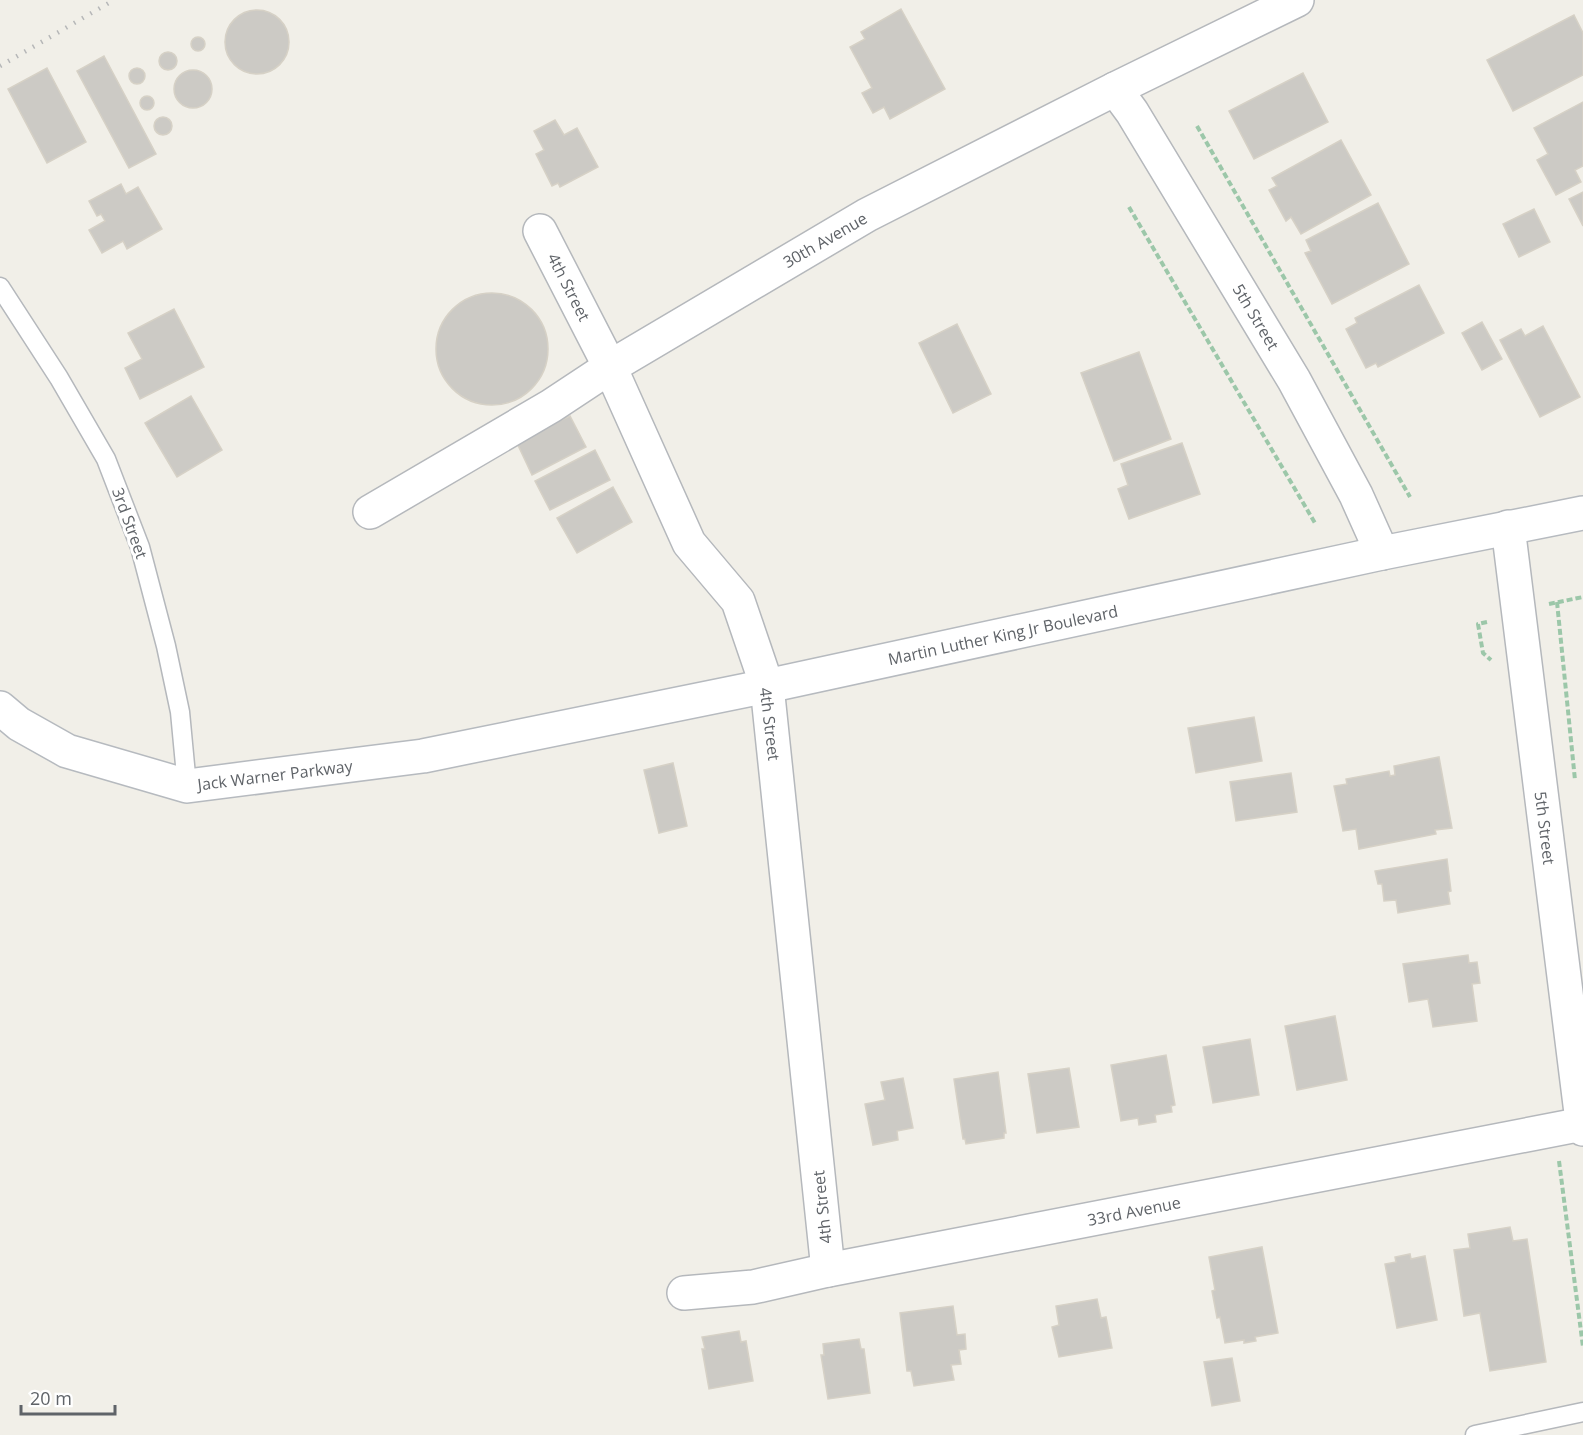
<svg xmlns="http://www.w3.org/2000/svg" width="1583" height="1435" font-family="'Open Sans',sans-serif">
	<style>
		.building { fill: #cccac5; stroke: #d6d1c6; stroke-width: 1.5 }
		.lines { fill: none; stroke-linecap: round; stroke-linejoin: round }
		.service-casing { stroke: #b5b8bc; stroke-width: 21 }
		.minor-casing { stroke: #b5b8bc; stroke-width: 36 }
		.secondary-casing { stroke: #b6babf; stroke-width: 36 }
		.path { stroke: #9cc7a9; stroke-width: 4; stroke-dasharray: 6 3; stroke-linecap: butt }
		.service { stroke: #fff; stroke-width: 18 }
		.minor { stroke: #fff; stroke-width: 33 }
		.secondary { stroke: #fff; stroke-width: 33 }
		.rail { stroke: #b6b7b8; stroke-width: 4.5; stroke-dasharray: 1.5 8; stroke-linecap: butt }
		.labels { text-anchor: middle; stroke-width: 6; stroke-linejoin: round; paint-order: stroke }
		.street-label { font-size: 16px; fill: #5f6368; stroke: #fff }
	</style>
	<rect width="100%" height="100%" fill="#f1efe8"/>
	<g class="building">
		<path d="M 901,9 L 945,89 L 890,119 L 884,107 L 873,113 L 862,93 L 872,88 L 850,47 L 865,39 L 861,32 Z"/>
		<circle cx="257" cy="42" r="32"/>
		<path d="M 1574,15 L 1583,33 L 1583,75 L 1513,111 L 1487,60 Z"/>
		<circle cx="198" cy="44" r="7"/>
		<circle cx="168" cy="61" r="9"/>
		<path d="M 104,56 L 156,154 L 129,168 L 77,71 Z"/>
		<path d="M 47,68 L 86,142 L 47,163 L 8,89 Z"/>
		<circle cx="137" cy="76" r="8"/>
		<circle cx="193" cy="89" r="19"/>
		<path d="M 1303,73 L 1328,122 L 1254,159 L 1229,111 Z"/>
		<circle cx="147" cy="103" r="7"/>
		<path d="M 1583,102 L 1583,166 L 1575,170 L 1581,182 L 1556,195 L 1537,160 L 1548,154 L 1534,128 Z"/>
		<circle cx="163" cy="126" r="9"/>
		<path d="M 555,120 L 564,135 L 577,128 L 598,167 L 560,187 L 558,183 L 552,186 L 536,154 L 544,150 L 534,131 Z"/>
		<path d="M 1341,140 L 1371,195 L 1301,234 L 1291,217 L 1286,221 L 1269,190 L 1277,186 L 1272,178 Z"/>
		<path d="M 121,184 L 126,194 L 138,187 L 162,229 L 127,249 L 123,241 L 102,253 L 89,230 L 105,221 L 101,214 L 97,216 L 89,201 Z"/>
		<path d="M 1583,192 L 1583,226 L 1569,199 Z"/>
		<path d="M 1378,203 L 1409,264 L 1332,304 L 1305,253 L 1311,251 L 1306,240 Z"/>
		<path d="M 1534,209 L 1550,242 L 1519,257 L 1503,224 Z"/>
		<path d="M 1419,285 L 1444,333 L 1378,367 L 1376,363 L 1366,368 L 1346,329 L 1357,323 L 1355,318 Z"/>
		<circle cx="492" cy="349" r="56"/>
		<path d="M 174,309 L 204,367 L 140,399 L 125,368 L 142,359 L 128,333 Z"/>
		<path d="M 1482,322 L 1502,359 L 1482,370 L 1462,333 Z"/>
		<path d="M 957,324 L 991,394 L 953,413 L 919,343 Z"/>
		<path d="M 1543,326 L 1580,397 L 1540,417 L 1500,340 L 1521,329 L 1525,336 Z"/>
		<path d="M 1139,352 L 1171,439 L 1114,461 L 1081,373 Z"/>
		<path d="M 191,396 L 222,450 L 177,477 L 145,423 Z"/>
		<path d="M 557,412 L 561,420 L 570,416 L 586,447 L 532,475 L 517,443 L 551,426 L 548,419 Z"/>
		<path d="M 1182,443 L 1200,494 L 1129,519 L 1118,489 L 1128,485 L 1121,464 Z"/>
		<path d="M 595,450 L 610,480 L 550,510 L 535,481 Z"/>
		<path d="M 613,487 L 632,522 L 577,553 L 557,518 Z"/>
		<path d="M 1254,717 L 1262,761 L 1196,773 L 1188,728 Z"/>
		<path d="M 1439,757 L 1452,828 L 1435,830 L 1436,834 L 1359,849 L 1356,829 L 1343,831 L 1334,786 L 1347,784 L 1346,779 L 1389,771 L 1390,776 L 1395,775 L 1394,766 Z"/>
		<path d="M 673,763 L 687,826 L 659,833 L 644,770 Z"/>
		<path d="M 1291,773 L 1297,812 L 1236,821 L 1230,782 Z"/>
		<path d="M 1447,859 L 1451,891 L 1448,892 L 1450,904 L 1398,913 L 1396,900 L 1384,901 L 1382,884 L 1378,884 L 1375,871 Z"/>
		<path d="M 1468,955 L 1469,963 L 1477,962 L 1480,983 L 1472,984 L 1477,1021 L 1433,1027 L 1428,999 L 1409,1002 L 1403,964 Z"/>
		<path d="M 1335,1016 L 1347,1080 L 1297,1090 L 1285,1026 Z"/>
		<path d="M 1250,1039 L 1259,1095 L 1213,1103 L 1203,1047 Z"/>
		<path d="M 1166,1055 L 1175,1105 L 1171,1106 L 1172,1112 L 1155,1115 L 1156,1122 L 1139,1125 L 1138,1118 L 1121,1121 L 1111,1065 Z"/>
		<path d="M 1069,1068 L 1079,1127 L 1037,1133 L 1028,1074 Z"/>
		<path d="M 998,1072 L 1006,1133 L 1004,1133 L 1004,1138 L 966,1144 L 965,1139 L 963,1139 L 954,1079 Z"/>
		<path d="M 903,1078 L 913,1128 L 897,1131 L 898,1140 L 873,1145 L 865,1104 L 885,1100 L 881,1082 Z"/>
		<path d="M 1510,1227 L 1513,1241 L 1527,1239 L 1546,1362 L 1490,1371 L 1480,1313 L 1464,1316 L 1454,1250 L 1470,1248 L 1468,1234 Z"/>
		<path d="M 1262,1247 L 1278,1333 L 1255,1337 L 1256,1341 L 1244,1343 L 1244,1340 L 1225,1343 L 1220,1317 L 1217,1318 L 1212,1291 L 1215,1290 L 1209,1257 Z"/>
		<path d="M 1410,1254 L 1411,1259 L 1425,1256 L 1437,1320 L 1397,1328 L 1385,1264 L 1396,1262 L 1395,1257 Z"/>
		<path d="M 1097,1299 L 1101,1318 L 1106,1317 L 1112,1348 L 1059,1357 L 1052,1327 L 1059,1325 L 1056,1306 Z"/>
		<path d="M 953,1306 L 957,1335 L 965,1334 L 966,1349 L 959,1350 L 961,1364 L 951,1365 L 954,1380 L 914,1386 L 911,1371 L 907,1371 L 900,1313 Z"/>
		<path d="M 739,1331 L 741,1342 L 746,1341 L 753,1381 L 709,1389 L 702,1349 L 705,1349 L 702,1337 Z"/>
		<path d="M 859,1339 L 861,1349 L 864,1349 L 870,1393 L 828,1399 L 821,1355 L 824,1355 L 823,1344 Z"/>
		<path d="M 1232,1358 L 1240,1401 L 1212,1406 L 1204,1362 Z"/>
	</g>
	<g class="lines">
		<defs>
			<g id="service">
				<path d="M 0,287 L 59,378 L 106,459 L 140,547 L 166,646 L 180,712 L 187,786"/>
				<path d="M 1475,1435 L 1583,1412"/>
			</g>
			<g id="minor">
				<path d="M 1115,89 L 1132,112 L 1294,380 L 1356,495 L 1382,553"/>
				<path d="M 540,231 L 610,367 L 689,543 L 738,601 L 767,686 L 828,1270"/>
				<path d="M 370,512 L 551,406 L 610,367 L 867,215 L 1115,89 L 1297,0"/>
				<path d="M 1508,527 L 1583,1129"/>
				<path d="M 684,1293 L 753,1287 L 828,1270 L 1583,1124"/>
			</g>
			<path id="secondary" d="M 0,708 L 19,724 L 67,751 L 187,786 L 423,756 L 767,686 L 1382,553 L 1583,513"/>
		</defs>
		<use href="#service" class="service-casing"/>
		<use href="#minor" class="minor-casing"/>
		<use href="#secondary" class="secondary-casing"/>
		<g class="path">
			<path d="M 1197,126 L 1410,497"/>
			<path d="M 1129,207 L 1315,523"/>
			<path d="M 1557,602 L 1575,780"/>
			<path d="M 1549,604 L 1583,597"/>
			<path d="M 1487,622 L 1478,624 L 1483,653 L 1491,660"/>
			<path d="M 1559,1161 L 1583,1347"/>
		</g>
		<use href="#service" class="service"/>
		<use href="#minor" class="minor"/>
		<use href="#secondary" class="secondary"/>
		<path class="rail" d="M 0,66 L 114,0"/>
	</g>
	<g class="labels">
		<g class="street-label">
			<text transform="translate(825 240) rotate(-30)" y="6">30th Avenue</text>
			<text transform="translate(569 287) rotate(63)" y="6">4th Street</text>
			<text transform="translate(1256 317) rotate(59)" y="6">5th Street</text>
			<text transform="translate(130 523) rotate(70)" y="6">3rd Street</text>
			<text transform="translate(1003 635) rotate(-12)" y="6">Martin Luther King Jr Boulevard</text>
			<text transform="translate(770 724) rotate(83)" y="6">4th Street</text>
			<text transform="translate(275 775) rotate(-7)" y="6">Jack Warner Parkway</text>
			<text transform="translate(1545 828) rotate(83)" y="6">5th Street</text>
			<text transform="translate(822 1207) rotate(-96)" y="6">4th Street</text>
			<text transform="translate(1134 1211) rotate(-11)" y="6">33rd Avenue</text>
		</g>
	</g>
	<path d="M21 1405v9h94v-9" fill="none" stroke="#5f6368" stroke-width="3"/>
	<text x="30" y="1405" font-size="18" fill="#5f6368" stroke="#ffffff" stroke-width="4.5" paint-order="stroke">20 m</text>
</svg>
